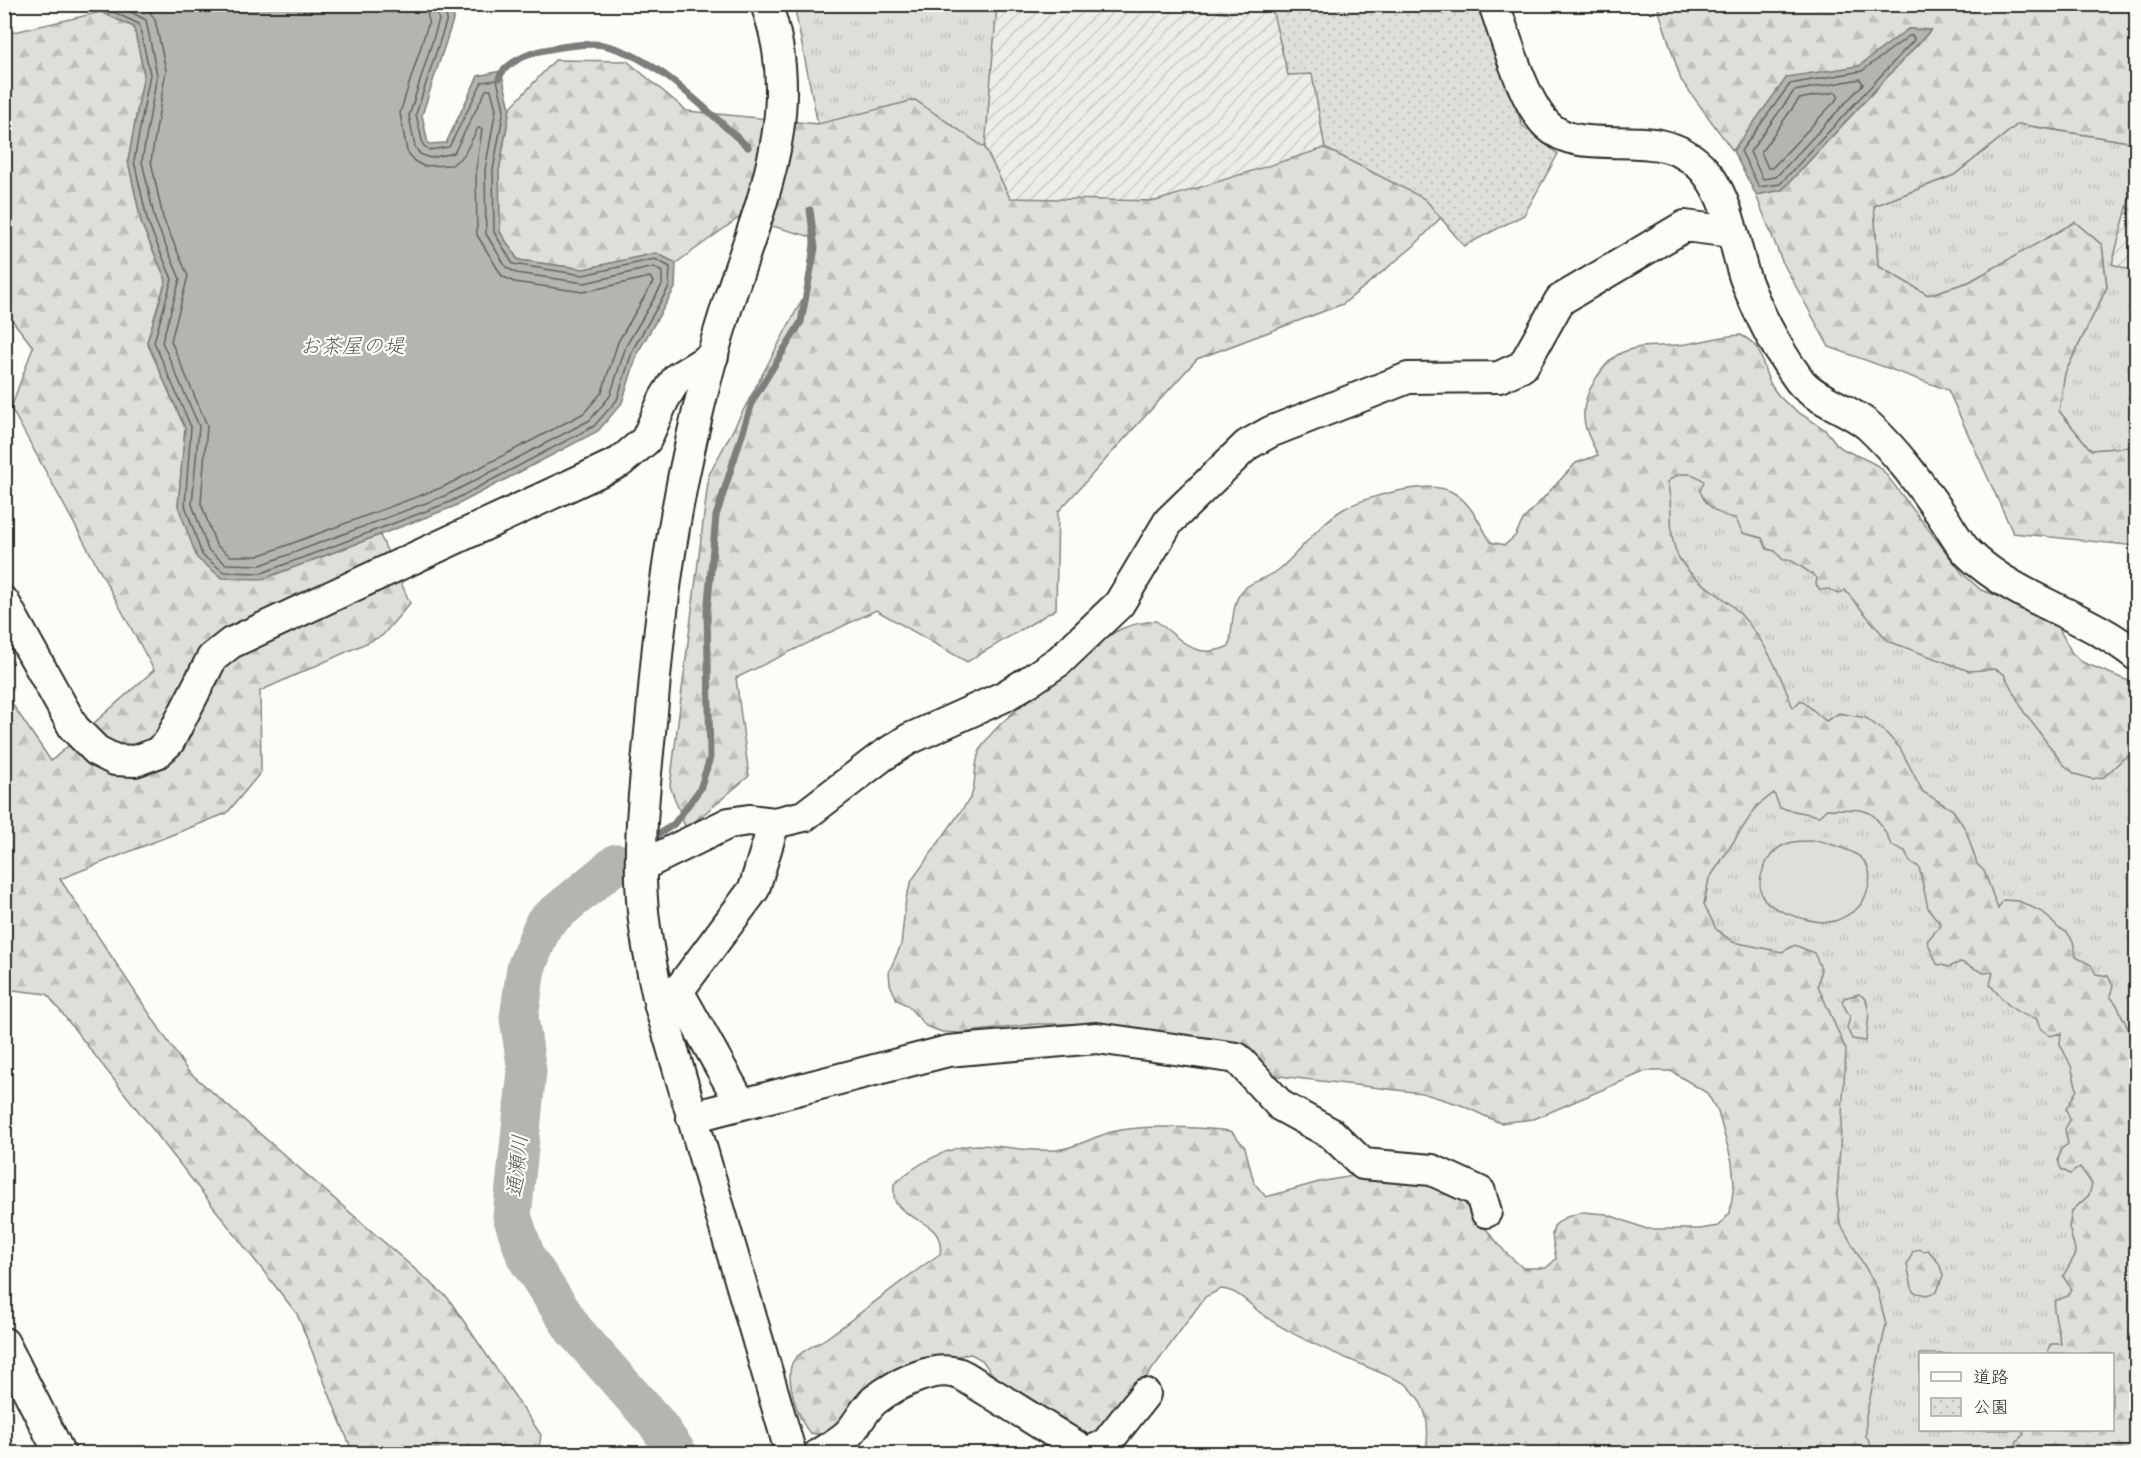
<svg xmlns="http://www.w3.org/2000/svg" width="2141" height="1458" font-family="Dekko,'Klee One',sans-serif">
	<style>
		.industrial { fill: url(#industrial-furrows) }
		.grass { fill: url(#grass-tufts); stroke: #858482; stroke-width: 1.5; fill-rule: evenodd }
		.forest { fill: url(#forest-firs); stroke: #858482; stroke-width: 1.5 }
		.park { fill: url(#park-dots); stroke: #858482; stroke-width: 1.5 }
		.pitch { fill: #dfdeda; stroke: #858482; stroke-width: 1.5 }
		.water { fill: #b5b4b1; stroke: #7e7d7b; stroke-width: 1.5 }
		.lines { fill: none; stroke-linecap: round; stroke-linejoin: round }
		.shore { stroke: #626261; stroke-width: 1.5 }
		.stream { stroke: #7e7d7b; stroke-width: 7 }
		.river { stroke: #b5b4b1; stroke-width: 39 }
		.minor-casing { stroke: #2b2b2b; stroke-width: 34 }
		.minor { stroke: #fdfcf7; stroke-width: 30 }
		.labels { text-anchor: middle; stroke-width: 4.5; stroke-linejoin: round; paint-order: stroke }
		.water-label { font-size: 21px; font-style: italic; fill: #5b5b5a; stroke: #fdfcf7 }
	</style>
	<defs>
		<pattern id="industrial-furrows" width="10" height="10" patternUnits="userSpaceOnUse" patternTransform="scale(1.5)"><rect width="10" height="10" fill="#edece8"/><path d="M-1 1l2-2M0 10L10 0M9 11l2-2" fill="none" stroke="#cbcbc7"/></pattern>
		<pattern id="grass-tufts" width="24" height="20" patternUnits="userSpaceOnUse" patternTransform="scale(1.5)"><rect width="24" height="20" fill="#dfdeda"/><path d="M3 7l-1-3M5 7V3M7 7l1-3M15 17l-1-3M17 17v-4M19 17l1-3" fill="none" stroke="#c0bfbb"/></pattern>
		<pattern id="forest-firs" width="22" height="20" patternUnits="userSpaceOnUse" patternTransform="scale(1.5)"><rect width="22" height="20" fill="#dfdeda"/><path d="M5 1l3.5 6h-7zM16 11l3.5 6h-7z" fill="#c0bfbb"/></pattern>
		<pattern id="park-dots" width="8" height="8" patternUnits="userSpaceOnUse" patternTransform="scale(1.5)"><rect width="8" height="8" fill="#dfdeda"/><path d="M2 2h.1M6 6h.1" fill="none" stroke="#c0bfbb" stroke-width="1.8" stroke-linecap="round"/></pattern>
	</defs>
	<rect width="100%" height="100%" fill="#fdfcf7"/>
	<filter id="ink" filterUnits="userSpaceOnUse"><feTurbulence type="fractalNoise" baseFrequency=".0167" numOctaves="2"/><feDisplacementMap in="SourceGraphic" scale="12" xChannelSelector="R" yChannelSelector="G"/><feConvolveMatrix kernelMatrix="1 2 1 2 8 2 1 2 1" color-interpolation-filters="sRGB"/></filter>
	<g filter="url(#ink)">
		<g class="industrial">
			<path d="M 1271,4 L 1288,75 L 1312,74 L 1325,148 L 1156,201 L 1010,198 L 985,148 L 997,5 Z"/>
			<path d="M 2136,174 L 2136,272 L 2111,265 Z"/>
		</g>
		<g class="grass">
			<path d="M 794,5 L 997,5 L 985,148 L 915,100 L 818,125 Z"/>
			<path d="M 2018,124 L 2136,143 L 2136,174 L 2112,264 L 2136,272 L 2136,442 L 2130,447 L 2091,450 L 2059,411 L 2065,373 L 2107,287 L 2102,245 L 2075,223 L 1969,282 L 1928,295 L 1878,266 L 1874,206 L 1954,175 Z"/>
			<path d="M 1706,419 L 2136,720 L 2136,1453 L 1793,1453 L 1792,1157 L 1544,582 ZM 1920,1354 L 2112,1354 L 2112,1430 L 1920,1430 Z"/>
		</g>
		<g class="forest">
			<path d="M 1657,5 L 2136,5 L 2136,143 L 2018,124 L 1954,175 L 1874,206 L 1878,266 L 1928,295 L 1969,282 L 2075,222 L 2102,245 L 2107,287 L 2065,373 L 2059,411 L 2091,450 L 2130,447 L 2136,442 L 2136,546 L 2013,533 L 1948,390 L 1829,347 L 1782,261 L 1756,195 L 1782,190 L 1931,30 L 1908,29 L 1859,66 L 1787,78 L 1733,151 L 1681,80 Z"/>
			<path d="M 101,12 L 134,27 L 144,74 L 128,161 L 142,225 L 166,280 L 147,342 L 185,428 L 178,506 L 263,579 L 380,535 L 410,603 L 382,636 L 260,691 L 261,772 L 227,813 L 60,879 L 187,1070 L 448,1298 L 541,1435 L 538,1453 L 353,1453 L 297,1314 L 47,994 L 5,989 L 4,692 L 51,761 L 154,670 L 11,408 L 33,347 L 5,311 L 5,34 Z"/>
			<path d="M 555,60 L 627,61 L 687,111 L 818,124 L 915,100 L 985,148 L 1010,198 L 1156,201 L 1325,148 L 1448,210 L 1414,246 L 1343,304 L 1197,359 L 1058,512 L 1056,609 L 967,662 L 876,610 L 736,678 L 749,776 L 686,829 L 670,786 L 709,475 L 805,294 L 812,237 L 740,217 L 676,263 L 656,253 L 584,269 L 518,260 L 500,232 L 499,171 L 510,108 Z"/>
			<path d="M 1741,335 C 1769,350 1758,366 1773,388 C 1786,408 1806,416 1824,429 C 1831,435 1835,445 1843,449 C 1856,456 1868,459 1881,468 L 1963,574 L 1981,590 L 2022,604 L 2055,621 L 2072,653 L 2082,662 L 2136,684 L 2136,752 L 2123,759 L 2104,777 L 2092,779 L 2075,774 L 2063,764 L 2024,712 L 2004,674 L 1995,669 L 1969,671 L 1888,641 L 1845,590 L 1839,594 L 1829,589 L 1820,590 L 1816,584 L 1817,578 C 1809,572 1798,564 1790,560 L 1783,560 L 1775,551 L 1767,549 L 1762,538 L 1743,533 L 1735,518 C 1720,516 1706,507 1700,491 L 1704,481 C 1691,471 1679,471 1667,482 C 1675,508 1666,533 1679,558 C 1692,580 1711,588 1729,603 C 1761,631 1779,670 1793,708 L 1801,700 L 1826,721 L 1839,713 L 1866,718 L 1886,733 L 1900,748 L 1923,792 L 1953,810 L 1966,830 L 1977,864 L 1984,871 L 1998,909 L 2003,900 L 2019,901 L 2044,913 L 2058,928 L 2067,932 L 2073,941 L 2076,957 L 2091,965 L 2096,974 L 2108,976 L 2113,985 L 2110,996 L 2117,1005 L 2134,1042 L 2129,1056 L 2136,1061 L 2136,1453 L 2021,1454 L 2015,1448 L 2017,1441 L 2024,1434 L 2021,1430 L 2112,1430 L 2112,1354 L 2047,1353 L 2051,1344 L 2061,1344 L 2054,1310 L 2055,1301 L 2068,1296 L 2071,1289 L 2063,1276 L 2076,1254 L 2069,1227 L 2072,1211 L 2089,1195 L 2092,1184 L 2080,1167 L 2070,1174 L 2061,1169 L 2058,1160 L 2061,1149 L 2068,1144 L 2065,1129 L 2070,1120 L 2066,1109 L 2077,1090 L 2071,1066 L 2060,1044 L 2061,1033 L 2050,1036 L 2040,1028 L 2036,1018 C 2014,1015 2003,1000 1990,985 L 1993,972 L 1984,973 L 1961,962 L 1949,967 L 1937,964 L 1927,941 L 1941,925 L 1928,908 L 1919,867 L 1910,862 L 1905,851 L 1891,845 C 1874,804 1866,810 1827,809 L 1819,816 L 1780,808 L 1774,793 L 1757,806 L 1709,879 L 1704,904 L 1716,929 L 1733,942 L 1782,952 L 1795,945 L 1814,953 L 1821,968 L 1818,986 L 1846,1050 L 1837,1195 L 1840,1223 L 1877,1288 L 1886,1325 L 1866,1416 L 1866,1436 L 1875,1453 L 1426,1453 C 1430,1425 1428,1405 1406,1384 C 1359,1362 1306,1345 1263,1315 C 1249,1304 1240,1291 1221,1289 L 1205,1297 L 1102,1438 L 1084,1436 L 1001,1386 L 982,1360 L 971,1354 L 924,1361 L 836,1431 L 822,1435 L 810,1433 C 798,1421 783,1374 794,1360 C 801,1350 818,1344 828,1337 C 866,1310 901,1280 940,1254 C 945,1222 910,1223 896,1203 C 893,1197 894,1190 894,1184 C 915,1165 949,1145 979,1145 C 1004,1146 1031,1152 1056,1150 C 1075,1148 1091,1138 1108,1133 C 1142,1124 1197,1127 1231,1131 L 1245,1147 L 1254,1183 L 1266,1197 L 1319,1182 L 1375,1172 L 1396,1171 L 1459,1196 L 1505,1252 L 1523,1268 L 1546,1268 L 1556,1259 L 1552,1235 L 1554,1226 L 1564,1218 L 1583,1212 L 1606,1214 L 1647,1229 L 1700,1229 L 1718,1226 L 1730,1213 L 1734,1184 L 1732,1162 L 1718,1112 L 1707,1093 L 1671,1071 L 1646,1071 L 1534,1119 L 1500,1123 L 1461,1105 L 1422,1093 L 1279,1076 L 1214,1054 L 1081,1024 L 1037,1024 L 960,1033 L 942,1032 L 926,1026 L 907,1005 L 897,1000 L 890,984 L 889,972 L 901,945 L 906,898 L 912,880 L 971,797 C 977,781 973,763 981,748 C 998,719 1040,693 1066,671 C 1084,657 1100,639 1121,629 C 1132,624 1144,622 1156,621 C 1182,639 1194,662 1229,646 C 1233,630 1231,612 1238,597 C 1246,580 1269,580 1282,567 C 1302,549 1319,524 1342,510 C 1363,497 1429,479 1452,492 C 1470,501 1481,526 1491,542 L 1505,545 L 1515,536 L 1523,520 L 1576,463 L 1598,455 C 1592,443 1584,430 1584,416 C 1582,395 1604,360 1623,352 C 1641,344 1658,347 1677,345 C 1699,343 1719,336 1741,335 Z"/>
			<path d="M 1859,994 L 1866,999 L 1869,1013 L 1866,1041 L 1852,1039 L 1847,1028 L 1850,1017 L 1842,1002 L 1844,998 Z"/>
			<path d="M 1919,1249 L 1923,1251 L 1928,1250 L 1939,1263 L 1943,1275 L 1937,1292 L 1926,1295 L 1913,1292 L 1907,1265 L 1913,1251 Z"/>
		</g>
		<path class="park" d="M 1271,5 L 1480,5 L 1522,125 L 1558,154 L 1524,215 L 1464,246 L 1425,199 L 1325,148 L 1312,74 L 1288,75 Z"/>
		<path class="pitch" d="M 1820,841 C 1844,848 1878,855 1868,888 C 1865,898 1863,904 1854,911 C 1846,916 1839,921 1829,922 C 1813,923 1776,913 1765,900 C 1752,884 1767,852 1784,845 C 1795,840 1808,841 1820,841 Z"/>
		<g class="water">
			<path d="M 100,5 L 446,5 L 454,17 L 422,115 L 428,144 L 446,143 L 478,76 L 501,71 L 510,108 L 499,171 L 500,232 L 518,260 L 584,269 L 656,253 L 676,263 L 675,288 L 638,352 L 622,403 L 598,431 L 453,507 L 263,579 L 222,578 L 197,558 L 178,506 L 185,428 L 147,342 L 166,280 L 142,225 L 128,161 L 144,74 L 134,27 L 101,12 Z"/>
			<path d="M 1908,29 L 1931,30 L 1782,190 L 1756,195 L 1733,151 L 1787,77 L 1859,66 Z"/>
		</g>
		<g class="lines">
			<g class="shore">
				<path d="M 106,4 L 107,9 L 139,24 L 150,74 L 134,161 L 148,223 L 172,279 L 154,342 L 191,427 L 185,505 L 202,555 L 224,572 L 262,573 L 450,502 L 594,426 L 617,400 L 633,349 L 669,287 L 670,267 L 655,259 L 583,275 L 513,264 L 494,232 L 493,170 L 504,109 L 497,80 L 482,82 L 449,147 L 429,150 L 423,145 L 416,114 L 447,19 L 442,4"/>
				<path d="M 116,4 L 146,20 L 157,75 L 142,161 L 155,220 L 180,279 L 162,342 L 199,426 L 192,504 L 208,550 L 226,564 L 261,565 L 447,495 L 590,420 L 610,396 L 626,346 L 662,285 L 662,272 L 654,267 L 585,283 L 516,273 L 506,267 L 486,234 L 485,170 L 496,109 L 491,90 L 486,90 L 454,153 L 430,158 L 420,154 L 415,147 L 409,116 L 439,20 L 434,4"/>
				<path d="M 139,4 L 149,10 L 155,20 L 166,70 L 151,161 L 163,218 L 188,276 L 171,341 L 207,425 L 201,503 L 216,545 L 230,556 L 258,556 L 443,487 L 584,413 L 602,392 L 618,342 L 653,282 L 650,277 L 583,292 L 514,282 L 502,276 L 477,235 L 476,170 L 482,129 L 478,128 L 464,155 L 452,165 L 423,166 L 414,161 L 407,151 L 400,113 L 429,21 L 425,4"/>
				<path d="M 1909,36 L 1913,36 L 1914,40 L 1780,184 L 1759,187 L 1741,151 L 1790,84 L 1862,71 Z"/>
				<path d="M 1860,79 L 1863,84 L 1776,177 L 1763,179 L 1750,152 L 1794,91 Z"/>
				<path d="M 1836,92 L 1839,97 L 1772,168 L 1768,168 L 1761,152 L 1799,99 Z"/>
			</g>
			<g class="stream">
				<path d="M 499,78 C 504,63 530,53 544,50 C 561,47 586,42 603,45 C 657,56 707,112 748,147"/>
				<path d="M 650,840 L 674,824 L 700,789 L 710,758 L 707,613 L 716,516 L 753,400 L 801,322 L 815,248 L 810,210"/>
				<path d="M 617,863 L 634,852"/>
			</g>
			<path class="river" d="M 617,863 L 544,923 L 526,968 L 519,1018 L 527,1071 L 512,1216 L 526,1257 L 574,1330 L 657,1424 L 678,1454"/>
			<defs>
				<g id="minor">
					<path d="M 766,4 C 805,109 760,205 728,303 C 714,347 702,392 692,437 C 672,524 660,612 653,701 C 647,770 636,841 643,911 C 646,943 653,975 660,1006 L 791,1454"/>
					<path d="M 1494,4 C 1506,38 1523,101 1547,125 C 1586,163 1665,116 1709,176 C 1730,205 1734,245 1745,278 C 1759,315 1777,350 1800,381 C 1815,400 1852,410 1870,427 C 1898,453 1919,483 1941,514 C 1950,527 1958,543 1969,554 C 2017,600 2085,614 2136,655"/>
					<path d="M 4,602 L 74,728 L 97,751 L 115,760 L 135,761 L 157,753 L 169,742 L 212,658 L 231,643 L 620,462 L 646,440 L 664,399 L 677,378 L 713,356"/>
					<path d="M 641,866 L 729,823 L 749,820 L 774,823 L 804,816 L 881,757 L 909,739 L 1003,697 L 1031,680 L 1059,661 L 1119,604 L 1169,521 L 1247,445 L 1270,432 L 1408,378 L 1499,377 L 1523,366 L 1560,300 L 1685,226 L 1732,232"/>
					<path d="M 678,991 L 741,1104"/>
					<path d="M 660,1006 L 678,991 L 754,889 L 774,823"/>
					<path d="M 692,1117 L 948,1051 L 1097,1038 L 1237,1058 L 1281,1106 L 1332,1134 L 1363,1164 L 1432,1170 L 1480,1192 L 1486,1212"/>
					<path d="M 4,1343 L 60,1454"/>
					<path d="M 819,1454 C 829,1447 842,1441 850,1432 C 858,1423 865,1408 875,1400 C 897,1383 939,1362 964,1376 L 1087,1453 L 1105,1445 L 1145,1394"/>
				</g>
			</defs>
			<use href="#minor" class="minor-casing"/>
			<use href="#minor" class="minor"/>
		</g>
	</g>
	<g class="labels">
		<g class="water-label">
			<text x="352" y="353">お茶屋の堤</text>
			<text transform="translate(517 1166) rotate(-84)" y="7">通瀬川</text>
		</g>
	</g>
	<rect width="2141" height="1458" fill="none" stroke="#fdfcf7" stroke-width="24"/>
	<rect x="12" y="12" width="2117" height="1434" fill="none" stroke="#2b2b2b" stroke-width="2" filter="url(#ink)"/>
	<rect x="1919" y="1353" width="195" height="78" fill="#fdfcf7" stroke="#a9a8a5" stroke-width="1.5"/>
	<rect x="1931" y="1372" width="30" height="9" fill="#fdfcf7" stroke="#a9a8a5" stroke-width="1.5"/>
	<text x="1973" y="1383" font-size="18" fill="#2b2b2b">道路</text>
	<rect x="1931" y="1398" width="30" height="18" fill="url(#park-dots)" stroke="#a9a8a5" stroke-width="1.5"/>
	<text x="1973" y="1413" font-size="18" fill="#2b2b2b">公園</text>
</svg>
